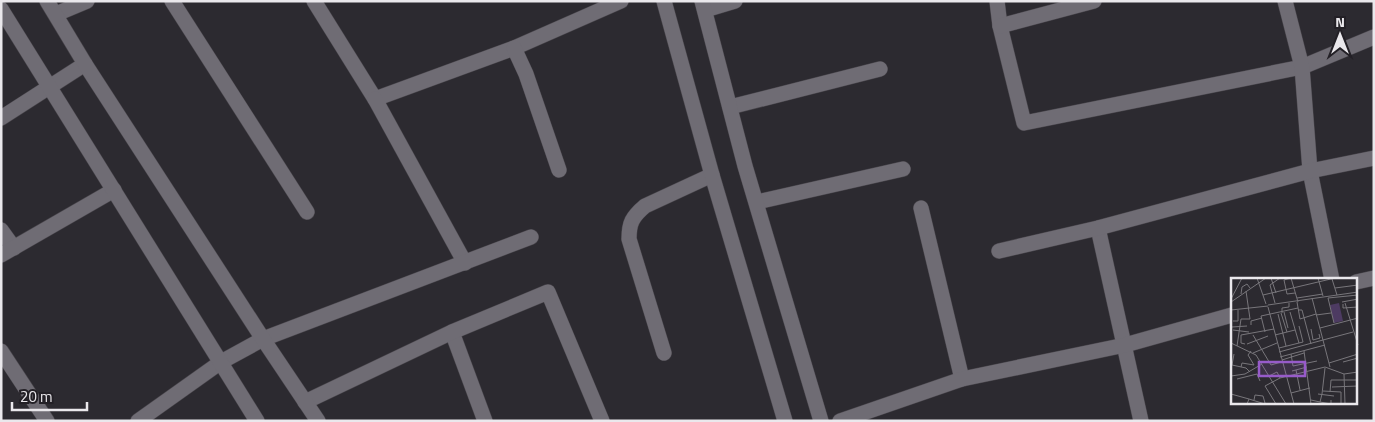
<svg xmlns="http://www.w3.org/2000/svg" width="1375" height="422" font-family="'Titillium Web',sans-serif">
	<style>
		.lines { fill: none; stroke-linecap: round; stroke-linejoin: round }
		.street-casing { stroke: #48454b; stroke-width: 16 }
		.secondary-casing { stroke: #48454b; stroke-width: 16 }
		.street { stroke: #6f6c74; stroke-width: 15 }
		.secondary { stroke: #6f6c74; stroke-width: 15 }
		.inset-road { fill: none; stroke: #78767b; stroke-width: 1 }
		.view { fill: #975bca; fill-opacity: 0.15; stroke: #975bca; stroke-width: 2.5 }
		.inset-edge { fill: none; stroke: #eae8ec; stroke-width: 2.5 }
	</style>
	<rect width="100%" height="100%" fill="#2c2a30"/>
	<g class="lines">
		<defs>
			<g id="street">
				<path d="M 172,1 L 307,212"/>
				<path d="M 314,1 L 375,99 L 514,48 L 621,1"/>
				<path d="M 997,1 L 1000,26 L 1024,123 L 1302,67 L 1374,37"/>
				<path d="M 1285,1 L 1302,67 L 1310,171 L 1332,280"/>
				<path d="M 705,10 L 735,1"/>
				<path d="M 56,14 L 87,1"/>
				<path d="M 1000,26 L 1094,1"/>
				<path d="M 514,48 L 526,74 L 559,170"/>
				<path d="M 375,99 L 465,263"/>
				<path d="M 730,107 L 880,69"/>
				<path d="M 1,118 L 85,64"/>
				<path d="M 757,202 L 903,169"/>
				<path d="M 921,208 L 962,379"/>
				<path d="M 1098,228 L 1141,421"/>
				<path d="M 1,230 L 14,248"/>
				<path d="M 999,251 L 1098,228 L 1310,171 L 1374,158"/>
				<path d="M 1,255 L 114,190"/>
				<path d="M 452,332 L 485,421"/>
				<path d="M 1,351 L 47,421"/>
				<path d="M 664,353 L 629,239 C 629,223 632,217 645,206 L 712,175"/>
				<path d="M 305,402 L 452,332 L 548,292 L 602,421"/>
				<path d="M 138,421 L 221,362 L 263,339 L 531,237"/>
			</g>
			<g id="secondary">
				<path d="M 47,1 L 85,64 L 263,339 L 318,421"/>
				<path d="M 664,1 L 712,175 L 785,421"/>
				<path d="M 702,1 L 745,166 L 821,421"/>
				<path d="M 1,9 L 257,421"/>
				<path d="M 1356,282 L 1374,278"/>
				<path d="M 840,421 L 962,379 L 1125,345 L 1232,315"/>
			</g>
		</defs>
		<use href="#street" class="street-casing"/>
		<use href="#secondary" class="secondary-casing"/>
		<use href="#street" class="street"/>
		<use href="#secondary" class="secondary"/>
	</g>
	<g transform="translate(1231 278)">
		<rect width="126" height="126" fill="#2c2a30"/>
		<path d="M 108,25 L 112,43 L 103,45 L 99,27 Z" fill="#4d3b62"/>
		<path class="inset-road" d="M 26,0 L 35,26M 40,0 L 45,15M 87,0 L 92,18M 101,1 L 106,17M 104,10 L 127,7M 64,15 L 56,16 L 53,2 L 60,0 L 67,24M 10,16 L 11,9 L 16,6 L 19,10M 32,17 L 104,0M 66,20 L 92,16M 81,20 L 99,89M 97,20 L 127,17M 97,20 L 103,45M 0,21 L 11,0M 0,24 L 35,0M 66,24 L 69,41 L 85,36M 111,24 L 127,21M 44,25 L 39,7 L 49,0M 114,25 L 127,67M 112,26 L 112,30 L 127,29M 37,27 L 127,14M 37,29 L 63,126M 0,32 L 37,28M 67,32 L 71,32 L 80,66M 53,34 L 57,50M 59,34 L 68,65M 50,35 L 56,54M 51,35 L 51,30 L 58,29 L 58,25M 47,36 L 55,68M 85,37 L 100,35M 2,43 L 7,43 L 7,32M 20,47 L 20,43 L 31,40M 1,49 L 16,48M 89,50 L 127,40M 80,51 L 82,62 L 89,60 L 88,56M 2,52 L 18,54M 34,54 L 30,38 L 67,30M 22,57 L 40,87 L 50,84M 44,57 L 64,52M 92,62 L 122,54M 0,65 L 25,77 L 55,126M 14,66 L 10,65 L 10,57 L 43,51M 16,66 L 37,58M 6,68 L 10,41 L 19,41 L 15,13M 48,70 L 72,64 L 68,48M 73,73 L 80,126M 48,74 L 92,62M 22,75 L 46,65M 3,76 L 1,87 L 15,90 L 19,94M 60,76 L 62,88 L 86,83M 49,79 L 94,67M 51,82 L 73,75M 112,84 L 127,80M 98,85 L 127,76M 10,89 L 11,85 L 23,87 L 17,77 L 20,73M 65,92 L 69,112M 61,93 L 76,89M 113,96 L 114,126M 0,98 L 14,96 L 31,86M 38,98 L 46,94 L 49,100M 6,101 L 26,96 L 29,103M 101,109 L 127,108M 92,113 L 110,114 L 110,126M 99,114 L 100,102 L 127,102M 60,115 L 79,110M 0,116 L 18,121M 87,116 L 103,118M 91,116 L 94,90M 23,122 L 24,117 L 32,118 L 34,125M 80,122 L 89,124 L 91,116M 89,124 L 100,126 L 100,122M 16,126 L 18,121 L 34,126M 45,126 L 34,108 L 49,100 L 94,89 L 113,96 L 127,94"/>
		<path class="view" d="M 28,84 L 74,84 L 74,98 L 28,98 Z"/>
		<rect width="126" height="126" class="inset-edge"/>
	</g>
	<rect width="1375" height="422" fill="none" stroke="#eae8ec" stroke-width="5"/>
	<g transform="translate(1340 35)" stroke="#232026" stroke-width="4" paint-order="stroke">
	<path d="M0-4L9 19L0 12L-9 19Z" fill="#eae8ec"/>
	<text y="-8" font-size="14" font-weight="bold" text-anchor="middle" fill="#eae8ec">N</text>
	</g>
	<path d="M12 402v8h75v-8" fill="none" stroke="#eae8ec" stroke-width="2.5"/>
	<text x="20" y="402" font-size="15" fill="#eae8ec" stroke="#232026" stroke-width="4" paint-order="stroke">20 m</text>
</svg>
